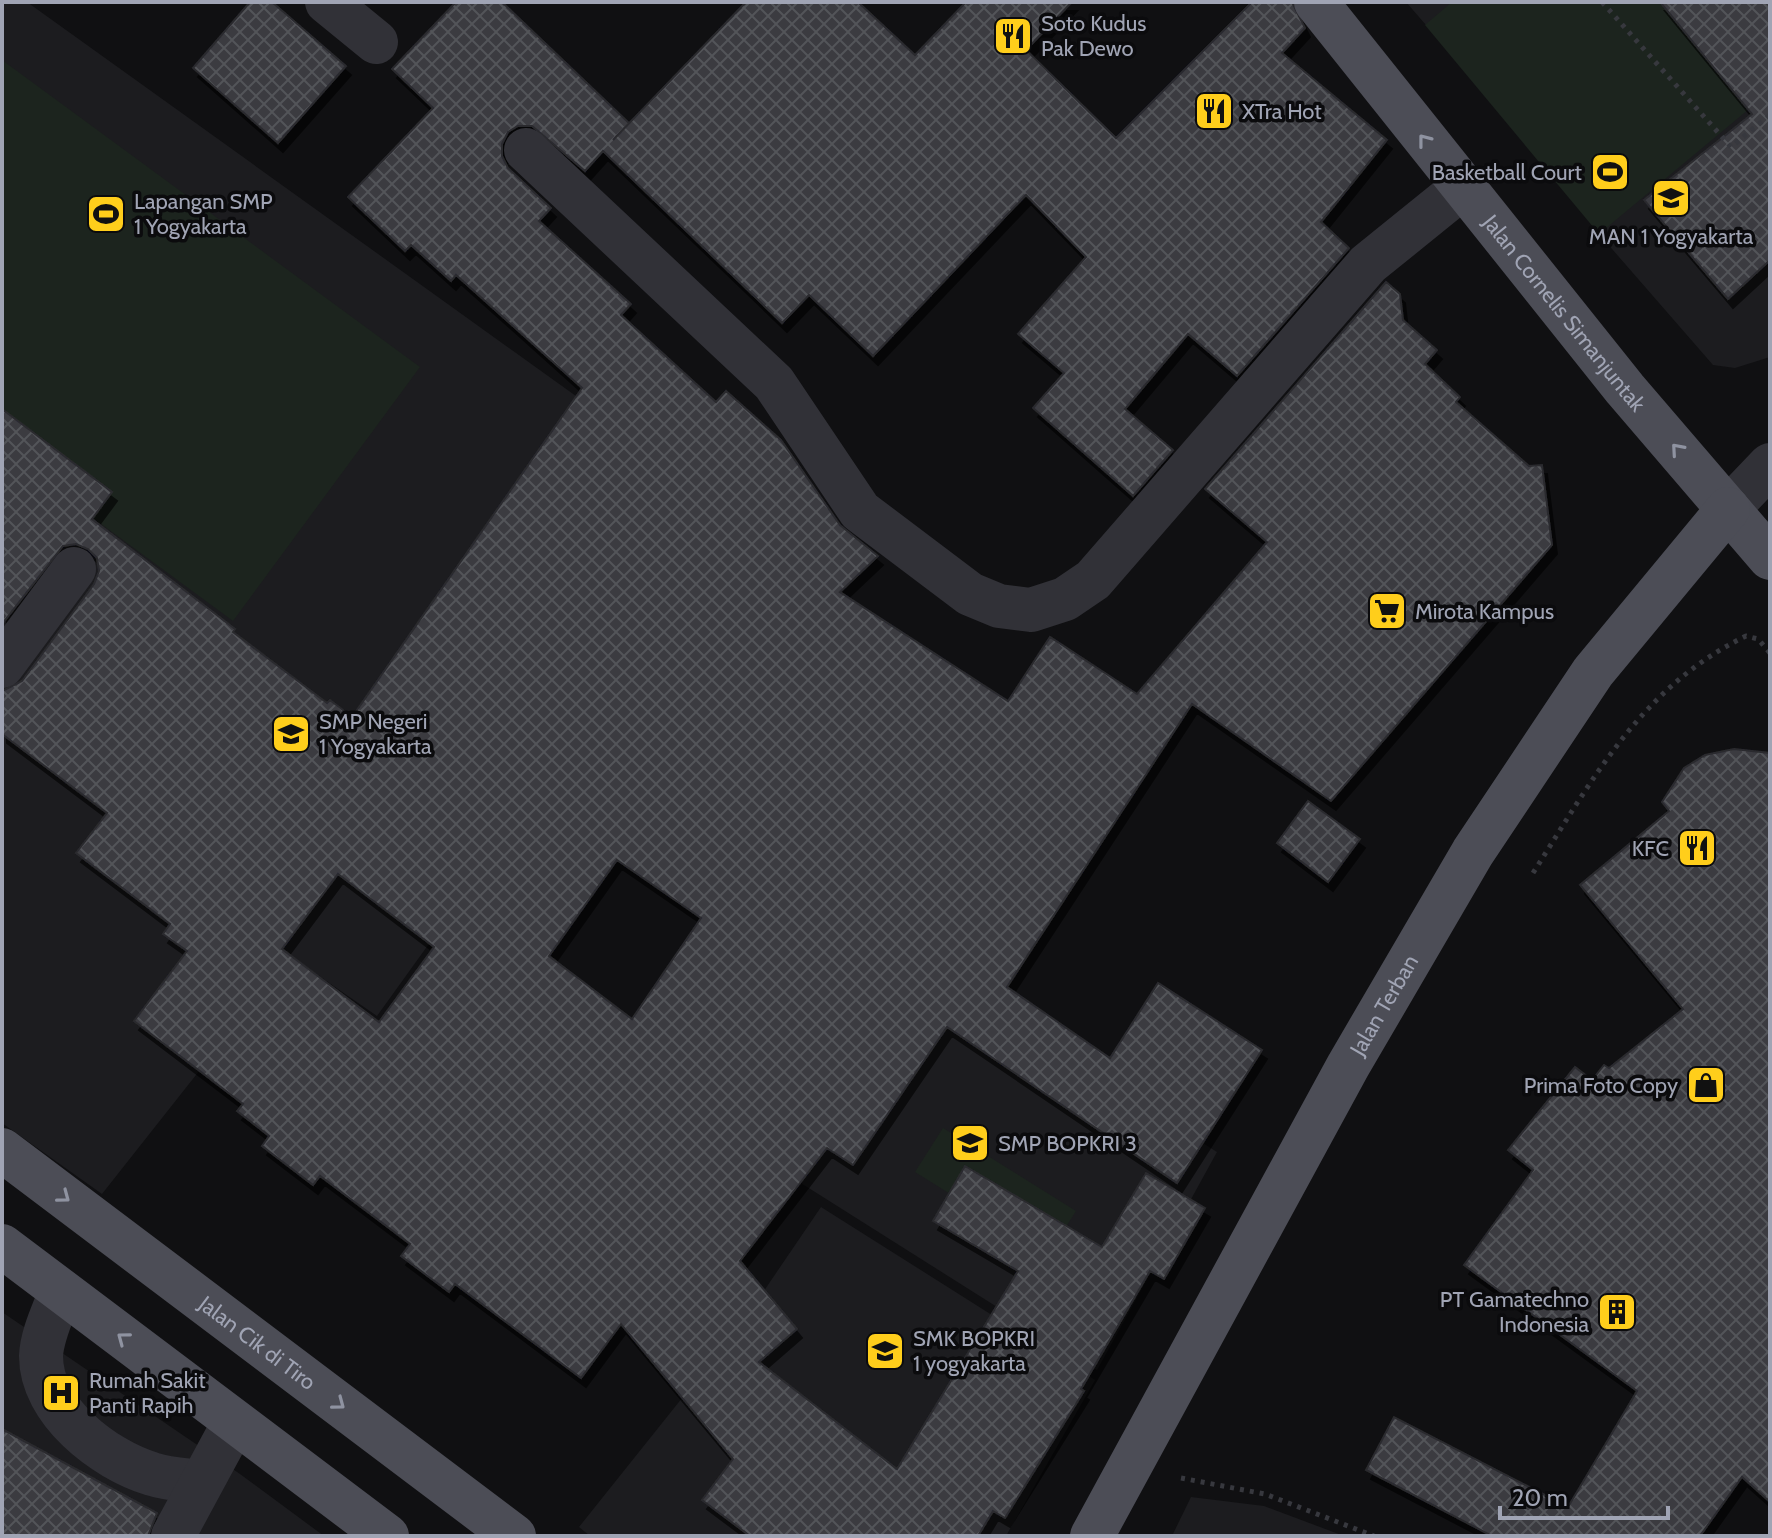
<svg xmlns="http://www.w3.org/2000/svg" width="1772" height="1538" font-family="Cabin,sans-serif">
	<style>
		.built { fill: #1c1c1f }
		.garden { fill: #1c241e }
		.building { fill: url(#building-cross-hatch); stroke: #2a2a2e; stroke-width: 2; fill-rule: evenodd; filter: url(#shadow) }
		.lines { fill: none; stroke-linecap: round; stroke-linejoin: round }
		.path { stroke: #37383e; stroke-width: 5; stroke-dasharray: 4 6; stroke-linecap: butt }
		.minor { stroke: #313137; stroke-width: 44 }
		.major { stroke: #4c4d56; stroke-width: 44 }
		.oneway { stroke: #8f93a1 }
		.labels { text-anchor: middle; stroke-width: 7; stroke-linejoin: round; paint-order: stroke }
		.poi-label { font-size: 22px; fill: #a0a4b4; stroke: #0b0b0d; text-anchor: start }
		.street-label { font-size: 22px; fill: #a0a4b4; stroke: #0b0b0d }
	</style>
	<defs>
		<pattern id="building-cross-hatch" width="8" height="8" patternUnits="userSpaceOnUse" patternTransform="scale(2)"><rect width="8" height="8" fill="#3a3a40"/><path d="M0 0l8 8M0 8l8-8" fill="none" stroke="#535459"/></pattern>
		<filter id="shadow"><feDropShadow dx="5" dy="9" stdDeviation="0" flood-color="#0009"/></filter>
	</defs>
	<rect width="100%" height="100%" fill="#101012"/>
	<g class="built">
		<path d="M 2,2 L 27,2 L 739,513 L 377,1016 L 290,956 L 102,1194 L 2,1123 Z"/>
		<path d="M 1406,2 L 1770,2 L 1770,357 L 1735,368 L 1713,365 L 1599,234 L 1545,162 Z"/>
		<path d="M 863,931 L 1217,1152 L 1097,1370 L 723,1134 Z"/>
		<path d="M 821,1207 L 1095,1380 L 1006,1536 L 590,1536 L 579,1527 L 742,1323 Z"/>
		<path d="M 2,1312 L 240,1474 L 324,1536 L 2,1536 Z"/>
		<path d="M 1191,1497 L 1264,1506 L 1344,1536 L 1172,1536 Z"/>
	</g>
	<g class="garden">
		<path d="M 1452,2 L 1660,2 L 1749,109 L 1599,234 L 1425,25 Z"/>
		<path d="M 2,60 L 420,367 L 233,621 L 2,451 Z"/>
		<path d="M 943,1128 L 1076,1211 L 1048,1255 L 915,1172 Z"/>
	</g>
	<g class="building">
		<path d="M 250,2 L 272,2 L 346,66 L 278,143 L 193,68 Z"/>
		<path d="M 456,2 L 502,2 L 629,123 L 613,140 L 745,3 L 858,2 L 915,55 L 966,2 L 1072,2 L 1026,50 L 1116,138 L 1252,2 L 1292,2 L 1305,28 L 1282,53 L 1387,140 L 1321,222 L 1349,248 L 1237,376 L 1188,334 L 1125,409 L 1173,450 L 1133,496 L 1033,408 L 1064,373 L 1018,334 L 1086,257 L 1026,195 L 873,356 L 809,295 L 782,323 L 603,151 L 585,171 L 532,126 L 518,126 L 508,132 L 502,144 L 502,156 L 508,168 L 551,208 L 539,221 L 631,304 L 621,315 L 716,402 L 726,391 L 781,440 L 840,525 L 878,556 L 840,592 L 1008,701 L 1050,637 L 1137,694 L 1267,542 L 1205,489 L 1386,282 L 1400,294 L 1403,320 L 1437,350 L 1425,364 L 1460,397 L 1456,402 L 1529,466 L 1542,465 L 1552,545 L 1331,801 L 1192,704 L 1007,987 L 1110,1058 L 1158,983 L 1262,1050 L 1177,1183 L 947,1027 L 853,1165 L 827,1148 L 740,1261 L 797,1329 L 759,1362 L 897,1469 L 1018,1271 L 933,1221 L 965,1166 L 1102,1247 L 1146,1173 L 1205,1208 L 1164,1279 L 1150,1271 L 1081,1389 L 1084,1391 L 1005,1518 L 993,1511 L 978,1536 L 750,1536 L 702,1500 L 733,1459 L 621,1324 L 581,1378 L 455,1284 L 449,1292 L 401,1256 L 410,1244 L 320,1176 L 313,1185 L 262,1146 L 269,1136 L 237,1111 L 243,1104 L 134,1021 L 187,951 L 163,934 L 170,924 L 76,853 L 107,813 L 2,734 L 2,691 L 22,681 L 94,584 L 99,571 L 97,558 L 88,549 L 76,544 L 63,546 L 2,624 L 2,409 L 112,492 L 92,519 L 235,629 L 233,632 L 327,703 L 330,700 L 352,717 L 582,388 L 456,275 L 451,281 L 411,245 L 405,251 L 348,197 L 433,108 L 392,69 ZM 617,860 L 701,918 L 632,1019 L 549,956 ZM 338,874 L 434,947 L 379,1022 L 282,949 Z"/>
		<path d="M 1660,2 L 1770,2 L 1770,260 L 1728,299 L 1644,200 L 1752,114 Z"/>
		<path d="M 1734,749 L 1770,753 L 1770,1502 L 1742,1477 L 1700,1536 L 1492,1536 L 1366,1470 L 1394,1417 L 1568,1507 L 1637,1391 L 1464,1265 L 1533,1170 L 1508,1150 L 1575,1067 L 1592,1080 L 1604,1065 L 1609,1068 L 1683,1009 L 1580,885 L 1669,811 L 1662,802 L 1684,768 L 1705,755 Z"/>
		<path d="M 1308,801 L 1360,839 L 1328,882 L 1277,843 Z"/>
		<path d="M 2,1429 L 157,1513 L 148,1536 L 2,1536 Z"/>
	</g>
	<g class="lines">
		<g class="path">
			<path d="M 1602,2 L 1731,147 L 1770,115"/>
			<path d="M 1533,873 C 1593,779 1641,687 1746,636 L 1758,639 L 1770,653"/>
			<path d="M 1181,1478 L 1265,1494 L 1374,1536"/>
		</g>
		<g class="minor">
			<path d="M 327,2 L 376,42"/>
			<path d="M 526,150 L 774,383 L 860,511 L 970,594 L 999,606 L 1031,610 L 1065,599 L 1093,580 L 1368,264 L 1462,188"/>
			<path d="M 1728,509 L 1770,465"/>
			<path d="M 2,666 L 74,569"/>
			<path d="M 61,1291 C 54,1311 42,1334 41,1356 C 41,1411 103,1459 152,1474 C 167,1479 185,1480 200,1482"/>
			<path d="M 173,1536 L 234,1423"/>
		</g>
		<g class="major">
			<path id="s1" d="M 1316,2 L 1625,389 L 1770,558"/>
			<path id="s2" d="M 2,1150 L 514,1536"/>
			<path d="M 2,1246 L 387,1536"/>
			<path id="s3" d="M 1092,1536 L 1348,1066 L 1473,852 L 1593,672 L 1728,509"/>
		</g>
	</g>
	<defs><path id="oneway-chevron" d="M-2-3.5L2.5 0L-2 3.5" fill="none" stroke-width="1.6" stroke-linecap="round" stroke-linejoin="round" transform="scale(2)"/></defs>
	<g class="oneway">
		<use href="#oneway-chevron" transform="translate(1424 140) rotate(-128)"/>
		<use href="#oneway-chevron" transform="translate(1677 449) rotate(-131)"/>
		<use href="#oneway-chevron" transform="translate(64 1197) rotate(37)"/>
		<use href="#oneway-chevron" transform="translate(123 1338) rotate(-143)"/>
		<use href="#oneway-chevron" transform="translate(339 1404) rotate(37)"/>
	</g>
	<defs>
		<symbol id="restaurant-square" viewBox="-11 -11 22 22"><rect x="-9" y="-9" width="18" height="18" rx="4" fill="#ffce1b" stroke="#0b0b0d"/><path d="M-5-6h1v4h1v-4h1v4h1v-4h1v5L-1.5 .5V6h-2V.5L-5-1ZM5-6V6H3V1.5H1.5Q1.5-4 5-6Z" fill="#111"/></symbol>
		<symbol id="stadium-square" viewBox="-11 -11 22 22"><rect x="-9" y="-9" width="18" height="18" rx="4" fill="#ffce1b" stroke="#0b0b0d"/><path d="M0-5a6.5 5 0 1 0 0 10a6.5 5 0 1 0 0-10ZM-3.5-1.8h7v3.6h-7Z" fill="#111"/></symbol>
		<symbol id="school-square" viewBox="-11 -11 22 22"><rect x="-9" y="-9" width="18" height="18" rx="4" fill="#ffce1b" stroke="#0b0b0d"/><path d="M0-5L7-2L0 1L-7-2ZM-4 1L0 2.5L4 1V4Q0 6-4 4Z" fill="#111"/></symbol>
		<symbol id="supermarket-square" viewBox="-11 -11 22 22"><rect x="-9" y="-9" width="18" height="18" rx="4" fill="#ffce1b" stroke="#0b0b0d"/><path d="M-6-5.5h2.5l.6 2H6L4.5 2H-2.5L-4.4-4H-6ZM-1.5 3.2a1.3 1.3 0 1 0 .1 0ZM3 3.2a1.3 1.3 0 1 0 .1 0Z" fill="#111"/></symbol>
		<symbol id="shop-square" viewBox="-11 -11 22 22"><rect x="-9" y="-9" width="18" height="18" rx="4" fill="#ffce1b" stroke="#0b0b0d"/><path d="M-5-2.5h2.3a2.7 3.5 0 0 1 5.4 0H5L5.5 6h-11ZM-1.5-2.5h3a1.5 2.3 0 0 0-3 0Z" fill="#111"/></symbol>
		<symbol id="building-square" viewBox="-11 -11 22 22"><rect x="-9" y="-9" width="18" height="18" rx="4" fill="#ffce1b" stroke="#0b0b0d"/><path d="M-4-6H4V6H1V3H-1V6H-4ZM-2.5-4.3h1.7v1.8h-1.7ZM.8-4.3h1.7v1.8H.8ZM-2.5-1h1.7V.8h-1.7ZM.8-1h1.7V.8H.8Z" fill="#111"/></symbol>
		<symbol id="hospital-square" viewBox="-11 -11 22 22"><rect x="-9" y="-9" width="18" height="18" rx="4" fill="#ffce1b" stroke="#0b0b0d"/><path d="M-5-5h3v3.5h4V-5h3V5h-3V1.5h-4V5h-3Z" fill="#111"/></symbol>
	</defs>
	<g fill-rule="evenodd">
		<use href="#restaurant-square" x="991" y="14" width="44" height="44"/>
		<use href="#restaurant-square" x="1192" y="89" width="44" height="44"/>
		<use href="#stadium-square" x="1588" y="150" width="44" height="44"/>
		<use href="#school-square" x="1649" y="176" width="44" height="44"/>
		<use href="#stadium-square" x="84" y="192" width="44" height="44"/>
		<use href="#supermarket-square" x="1365" y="589" width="44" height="44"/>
		<use href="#school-square" x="269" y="712" width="44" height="44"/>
		<use href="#restaurant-square" x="1675" y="826" width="44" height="44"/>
		<use href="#shop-square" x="1684" y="1063" width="44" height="44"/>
		<use href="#school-square" x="948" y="1121" width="44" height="44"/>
		<use href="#building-square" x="1595" y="1290" width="44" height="44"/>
		<use href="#school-square" x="863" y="1329" width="44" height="44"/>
		<use href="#hospital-square" x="39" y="1371" width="44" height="44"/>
	</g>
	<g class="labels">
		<g class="poi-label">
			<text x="1041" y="31">Soto Kudus<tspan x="1041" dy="25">Pak Dewo</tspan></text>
			<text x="1242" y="119">XTra Hot</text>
			<text x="1582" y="180" text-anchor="end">Basketball Court</text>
			<text x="134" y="209">Lapangan SMP<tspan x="134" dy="25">1 Yogyakarta</tspan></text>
			<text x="1671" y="244" text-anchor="middle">MAN 1 Yogyakarta</text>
			<text x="1415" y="619">Mirota Kampus</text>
			<text x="319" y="729">SMP Negeri<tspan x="319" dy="25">1 Yogyakarta</tspan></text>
			<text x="1669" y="856" text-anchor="end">KFC</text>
			<text x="1678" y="1093" text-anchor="end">Prima Foto Copy</text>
			<text x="998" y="1151">SMP BOPKRI 3</text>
			<text x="1589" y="1307" text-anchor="end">PT Gamatechno<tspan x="1589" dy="25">Indonesia</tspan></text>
			<text x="913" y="1346">SMK BOPKRI<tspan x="913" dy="25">1 yogyakarta</tspan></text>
			<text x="89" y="1388">Rumah Sakit<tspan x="89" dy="25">Panti Rapih</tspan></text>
		</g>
		<g class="street-label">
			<text dy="8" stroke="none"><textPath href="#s1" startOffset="398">Jalan Cornelis Simanjuntak</textPath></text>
			<text dy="8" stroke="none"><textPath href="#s3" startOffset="606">Jalan Terban</textPath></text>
			<text dy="8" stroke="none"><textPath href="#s2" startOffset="320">Jalan Cik di Tiro</textPath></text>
		</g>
	</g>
	<rect width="1772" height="1538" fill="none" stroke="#a0a4b4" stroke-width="8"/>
	<path d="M1500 1506v12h168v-12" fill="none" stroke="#a0a4b4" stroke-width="4"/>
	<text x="1512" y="1506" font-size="24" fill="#a0a4b4" stroke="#0b0b0d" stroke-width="6" paint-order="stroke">20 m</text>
</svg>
